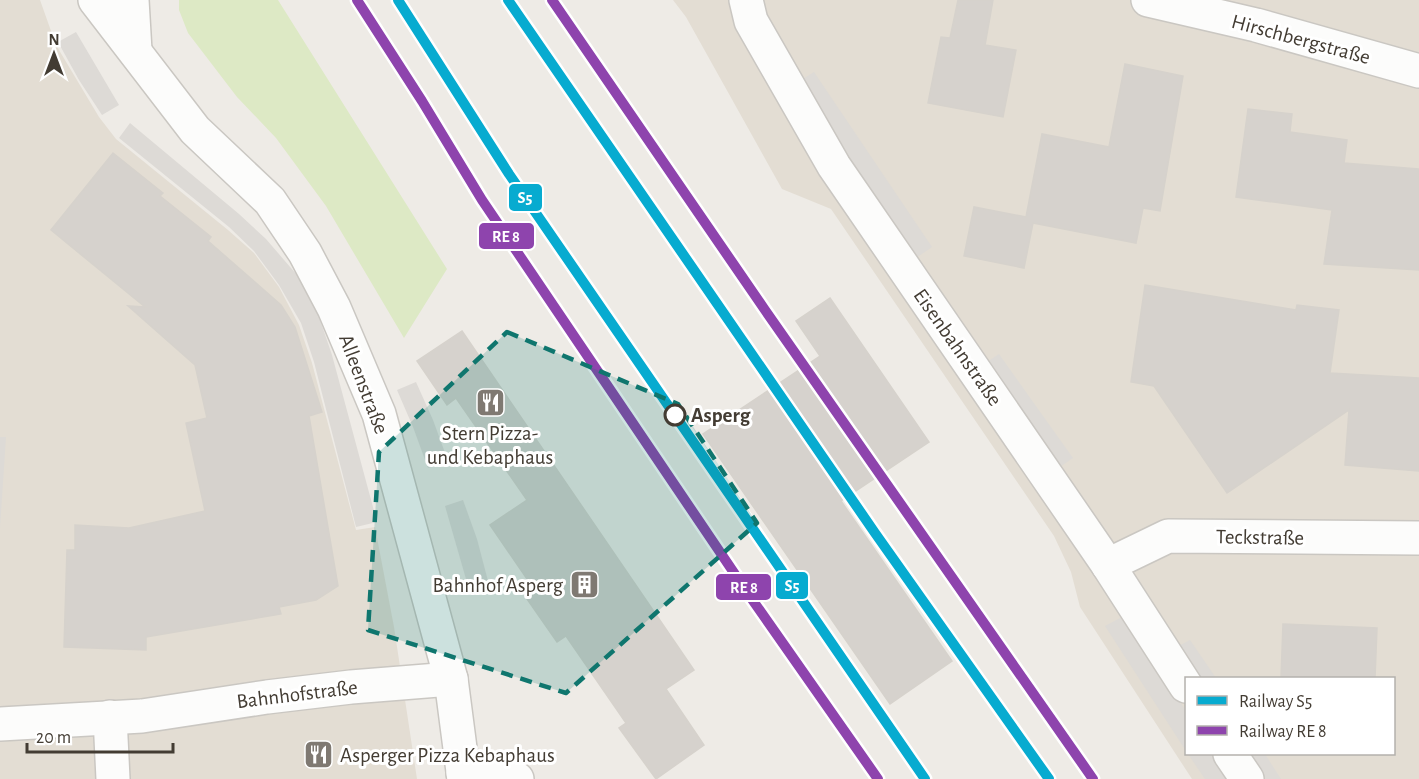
<svg xmlns="http://www.w3.org/2000/svg" width="1419" height="779" font-family="'Alegreya Sans',sans-serif">
	<style>
		.residential { fill: #e3ddd3; fill-rule: evenodd }
		.green { fill: #dde9c5 }
		.parking { fill: #dddad6 }
		.building { fill: #d6d2cd; stroke: #d6d2cc; stroke-width: 1.5 }
		.lines { fill: none; stroke-linecap: round; stroke-linejoin: round }
		.minor-casing { stroke: #cac7c2; stroke-width: 36 }
		.minor { stroke: #fcfcfb; stroke-width: 33 }
		.rail-1-casing { stroke: #fff; stroke-width: 15 }
		.rail-2-casing { stroke: #fff; stroke-width: 15 }
		.rail-1 { stroke: #07abd0; stroke-width: 10 }
		.rail-2 { stroke: #8e44ad; stroke-width: 10 }
		.marked { fill: #0f766e; fill-opacity: 0.2; stroke: #0f766e; stroke-width: 4.5; stroke-dasharray: 12 8; stroke-linejoin: round }
		.stop-dot { fill: #fff; stroke: #433c33; stroke-width: 3 }
		.labels { text-anchor: middle; stroke-width: 6; stroke-linejoin: round; paint-order: stroke }
		.street-label { font-size: 21px; fill: #433c33; stroke: #fff }
		.stop-label { font-size: 21px; font-weight: bold; fill: #433c33; stroke: #fff; text-anchor: start }
		.poi-label { font-size: 21px; fill: #433c33; stroke: #fff }
		.line-badge { stroke: #fff; stroke-width: 2 }
		.badge-label { font-size: 16px; text-anchor: middle; font-weight: bold; fill: #fff }
	</style>
	<rect width="100%" height="100%" fill="#eeebe6"/>
	<g class="residential">
		<path d="M 0,0 L 40,0 L 56,45 L 99,117 L 116,139 L 228,230 L 254,253 L 279,287 L 299,325 L 312,363 L 356,530 L 375,527 L 394,627 L 417,779 L 0,779 Z"/>
		<path d="M 673,0 L 1419,0 L 1419,779 L 1192,779 L 1080,607 L 1071,572 L 1054,536 L 831,209 L 782,189 L 686,17 ZM 1186,678 L 1394,678 L 1394,754 L 1186,754 Z"/>
	</g>
	<path class="green" d="M 179,0 L 278,0 L 447,269 L 404,338 L 326,206 L 276,138 L 237,97 L 188,33 L 179,10 Z"/>
	<g class="parking">
		<path d="M 76,32 L 119,105 L 102,115 L 79,80 L 58,42 Z"/>
		<path d="M 814,72 L 932,247 L 916,258 L 798,82 Z"/>
		<path d="M 130,123 L 239,214 L 266,239 L 297,275 L 319,317 L 332,355 L 377,522 L 356,527 L 314,362 L 301,323 L 279,285 L 254,251 L 229,227 L 119,138 Z"/>
		<path d="M 999,354 L 1073,458 L 1057,469 L 984,364 Z"/>
		<path d="M 416,382 L 433,420 L 448,461 L 428,468 L 413,427 L 397,390 Z"/>
		<path d="M 0,437 L 6,437 L 0,528 Z"/>
		<path d="M 463,500 L 477,539 L 488,581 L 468,586 L 445,506 Z"/>
		<path d="M 1124,616 L 1186,711 L 1186,751 L 1105,626 Z"/>
		<path d="M 1190,640 L 1216,678 L 1190,678 L 1171,650 Z"/>
		<path d="M 1188,754 L 1214,754 L 1231,779 L 1205,779 Z"/>
		<path d="M 1239,754 L 1265,754 L 1281,779 L 1256,779 Z"/>
	</g>
	<g class="building">
		<path d="M 958,0 L 993,0 L 985,45 L 1016,50 L 1003,117 L 928,103 L 941,37 L 950,38 Z"/>
		<path d="M 1125,64 L 1183,76 L 1160,211 L 1143,208 L 1136,243 L 1033,223 L 1024,268 L 964,256 L 974,207 L 1026,217 L 1042,134 L 1109,147 Z"/>
		<path d="M 1248,109 L 1292,114 L 1290,132 L 1347,140 L 1344,163 L 1419,169 L 1419,270 L 1324,264 L 1332,210 L 1236,197 Z"/>
		<path d="M 113,153 L 163,193 L 160,196 L 211,237 L 208,241 L 281,305 L 295,327 L 322,412 L 309,416 L 338,586 L 316,600 L 279,607 L 281,614 L 146,637 L 146,650 L 64,647 L 67,550 L 75,550 L 75,525 L 129,528 L 205,511 L 186,423 L 207,418 L 195,365 L 128,306 L 145,307 L 51,230 Z"/>
		<path d="M 1145,285 L 1296,310 L 1297,305 L 1339,310 L 1330,373 L 1419,378 L 1419,471 L 1345,465 L 1349,410 L 1227,493 L 1154,386 L 1131,382 Z"/>
		<path d="M 830,298 L 929,442 L 841,501 L 952,661 L 890,704 L 703,434 L 820,356 L 796,321 Z"/>
		<path d="M 462,331 L 694,670 L 666,689 L 704,745 L 656,779 L 619,728 L 626,723 L 566,636 L 557,642 L 527,599 L 536,592 L 490,525 L 527,500 L 456,398 L 447,405 L 417,361 Z"/>
		<path d="M 1283,624 L 1377,628 L 1375,678 L 1281,678 Z"/>
	</g>
	<g class="lines">
		<defs>
			<g id="minor">
				<path d="M 95,0 L 195,130 L 270,201 L 305,253 L 334,308 L 379,414 L 451,679 L 464,779"/>
				<path d="M 132,0 L 135,51"/>
				<path d="M 746,0 L 751,21 L 834,166 L 1108,565 L 1186,686"/>
				<path d="M 1148,0 L 1256,25 L 1419,71"/>
				<path d="M 1108,565 L 1168,536 L 1419,538"/>
				<path d="M 110,717 L 113,779"/>
				<path d="M 0,724 L 142,716 L 267,697 L 351,687 L 451,679"/>
				<path d="M 1230,754 L 1247,779"/>
				<path d="M 463,773 L 513,777 L 517,779"/>
			</g>
		</defs>
		<use href="#minor" class="minor-casing"/>
		<use href="#minor" class="minor"/>
		<defs>
			<g id="rail-1">
				<path d="M 398,0 L 509,174 L 925,779"/>
				<path d="M 508,0 L 875,533 L 1049,779"/>
			</g>
			<g id="rail-2">
				<path d="M 357,0 L 422,101 L 482,200 L 749,595 L 878,779"/>
				<path d="M 552,0 L 765,310 L 1093,779"/>
			</g>
		</defs>
		<use href="#rail-1" class="rail-1-casing"/>
		<use href="#rail-2" class="rail-2-casing"/>
		<use href="#rail-1" class="rail-1"/>
		<use href="#rail-2" class="rail-2"/>
	</g>
	<path class="marked" d="M 507,332 L 678,404 L 757,523 L 566,693 L 368,630 L 379,452 Z"/>
	<defs>
		<symbol id="restaurant-square" viewBox="-11 -11 22 22"><rect x="-9" y="-9" width="18" height="18" rx="4" fill="#7f7972" stroke="#fff"/><path d="M-5-6h1v4h1v-4h1v4h1v-4h1v5L-1.5 .5V6h-2V.5L-5-1ZM5-6V6H3V1.5H1.5Q1.5-4 5-6Z" fill="#fff"/></symbol>
		<symbol id="building-square" viewBox="-11 -11 22 22"><rect x="-9" y="-9" width="18" height="18" rx="4" fill="#7f7972" stroke="#fff"/><path d="M-4-6H4V6H1V3H-1V6H-4ZM-2.5-4.3h1.7v1.8h-1.7ZM.8-4.3h1.7v1.8H.8ZM-2.5-1h1.7V.8h-1.7ZM.8-1h1.7V.8H.8Z" fill="#fff"/></symbol>
	</defs>
	<g fill-rule="evenodd">
		<use href="#restaurant-square" x="474" y="386" width="33" height="33"/>
		<use href="#building-square" x="568" y="568" width="33" height="33"/>
		<use href="#restaurant-square" x="302" y="738" width="33" height="33"/>
	</g>
	<circle class="stop-dot" cx="675" cy="415" r="10"/>
	<g class="labels">
		<g class="street-label">
			<text transform="translate(1301 39) rotate(15)" y="7">Hirschbergstraße</text>
			<text transform="translate(958 347) rotate(55)" y="7">Eisenbahnstraße</text>
			<text transform="translate(364 384) rotate(69)" y="7">Alleenstraße</text>
			<text transform="translate(1260 537) rotate(1)" y="7">Teckstraße</text>
			<text transform="translate(297 694) rotate(-7)" y="7">Bahnhofstraße</text>
		</g>
		<g class="stop-label">
			<text x="691" y="422">Asperg</text>
		</g>
		<g class="poi-label">
			<text x="490" y="440">Stern Pizza-<tspan x="490" dy="24">und Kebaphaus</tspan></text>
			<text x="563" y="592" text-anchor="end">Bahnhof Asperg</text>
			<text x="340" y="762" text-anchor="start">Asperger Pizza Kebaphaus</text>
		</g>
	</g>
	<g class="line-badge">
		<rect x="508" y="183" width="35" height="29" rx="6" fill="#07abd0"/>
		<rect x="478" y="222" width="57" height="28" rx="6" fill="#8e44ad"/>
		<rect x="775" y="571" width="34" height="29" rx="6" fill="#07abd0"/>
		<rect x="715" y="573" width="57" height="28" rx="6" fill="#8e44ad"/>
	</g>
	<g class="badge-label">
		<text x="525" y="203">S5</text>
		<text x="506" y="242">RE 8</text>
		<text x="792" y="591">S5</text>
		<text x="744" y="593">RE 8</text>
	</g>
	<rect x="1185" y="677" width="210" height="78" fill="#ffffff" stroke="#b4b1ad" stroke-width="1.5"/>
	<rect x="1197" y="696" width="30" height="9" fill="#07abd0" stroke="#b4b1ad" stroke-width="1.5"/>
	<text x="1239" y="707" font-size="18" fill="#433c33">Railway S5</text>
	<rect x="1197" y="726" width="30" height="9" fill="#8e44ad" stroke="#b4b1ad" stroke-width="1.5"/>
	<text x="1239" y="737" font-size="18" fill="#433c33">Railway RE 8</text>
	<g transform="translate(54 54)" stroke="#ffffff" stroke-width="4.5" paint-order="stroke">
	<path d="M0-4.5L10 22L0 15L-10 22Z" fill="#433c33"/>
	<text y="-9" font-size="16" font-weight="bold" text-anchor="middle" fill="#433c33">N</text>
	</g>
	<path d="M27 743v9h146v-9" fill="none" stroke="#433c33" stroke-width="3"/>
	<text x="36" y="743" font-size="18" fill="#433c33" stroke="#ffffff" stroke-width="4.5" paint-order="stroke">20 m</text>
</svg>
